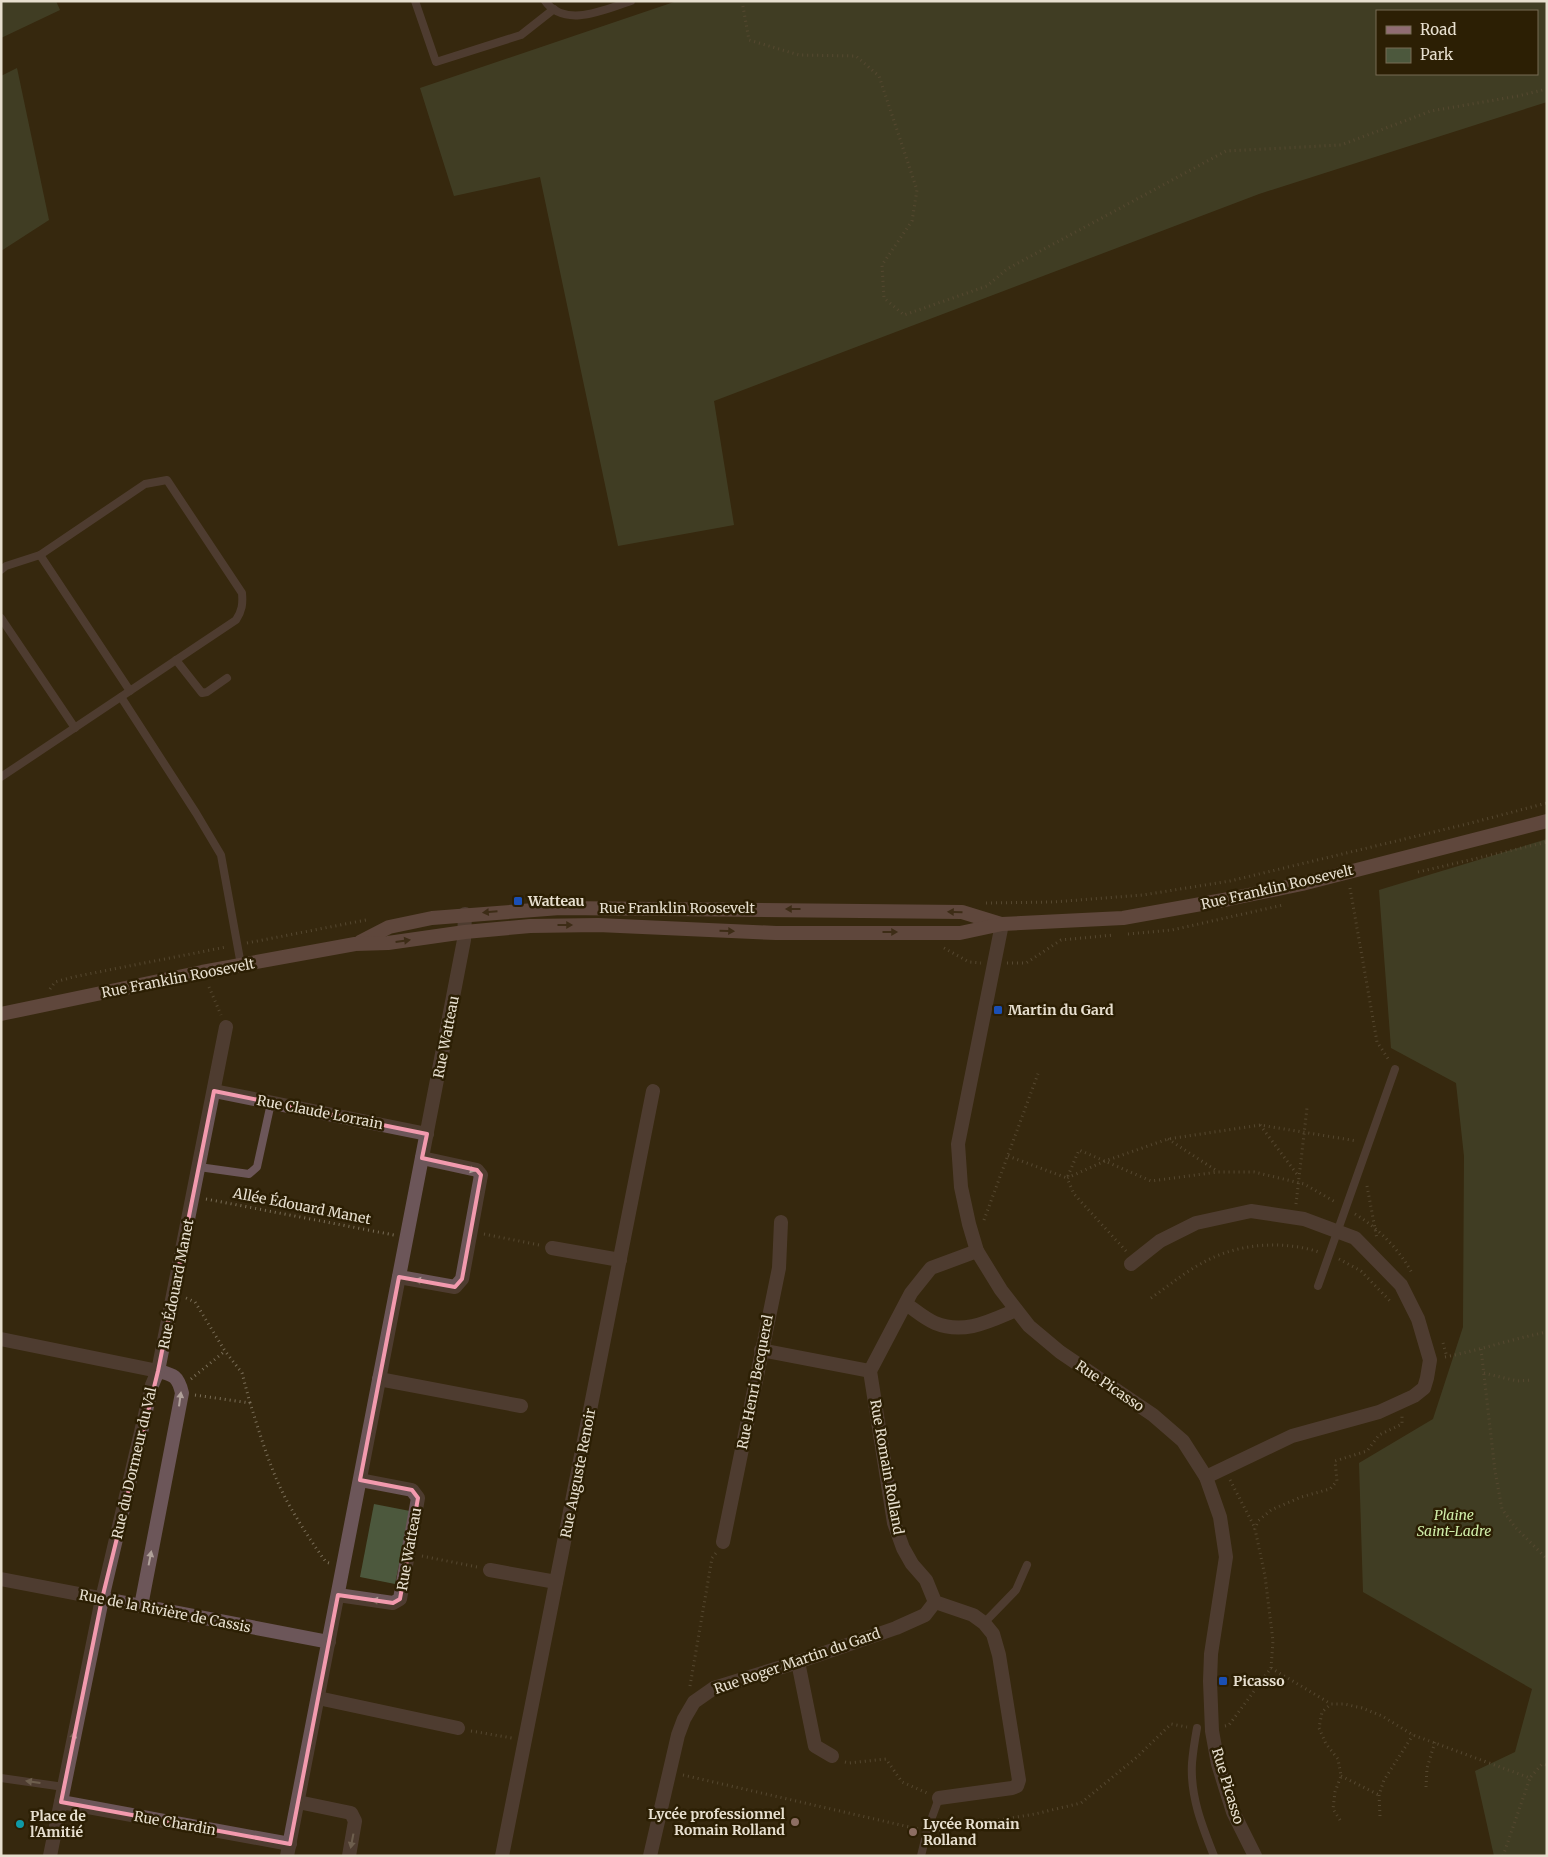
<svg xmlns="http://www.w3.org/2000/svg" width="1548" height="1857" font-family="Merriweather,serif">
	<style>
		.green { fill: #4c583d; fill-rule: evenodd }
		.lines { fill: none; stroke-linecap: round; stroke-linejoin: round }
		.path { stroke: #7a6e58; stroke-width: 3; stroke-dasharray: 1 4; stroke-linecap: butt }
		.service { stroke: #6c5659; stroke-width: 8 }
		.minor { stroke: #6c5659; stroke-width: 14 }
		.tertiary { stroke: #6c5659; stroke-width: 14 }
		.secondary { stroke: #906d73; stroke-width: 14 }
		.oneway { fill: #453220 }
		.oneway2 { fill: #b0a19a }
		.marked { fill: none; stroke: #f29aae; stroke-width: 4; stroke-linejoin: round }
		.transit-dot { fill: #1a4fb4; stroke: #2c1f04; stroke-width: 2 }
		.education-dot { fill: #8d6e63; stroke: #2c1f04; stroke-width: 2 }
		.culture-dot { fill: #0f9aa8; stroke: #2c1f04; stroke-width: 2 }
		.labels { text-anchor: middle; stroke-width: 5; stroke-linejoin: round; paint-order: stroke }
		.street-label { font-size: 14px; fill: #e7dfcf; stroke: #2c1f04 }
		.poi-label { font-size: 14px; font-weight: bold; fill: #e7dfcf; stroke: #2c1f04; text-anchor: start }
		.park-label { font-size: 14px; font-style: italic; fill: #d0eea9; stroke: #2c1f04 }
	</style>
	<rect width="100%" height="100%" fill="#36280e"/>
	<g class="green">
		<path d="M 1,1 L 56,1 L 60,10 L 1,38 Z"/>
		<path d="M 677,1 L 1547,1 L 1547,102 L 1259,194 L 714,401 L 734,525 L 618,546 L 540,177 L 454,196 L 420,88 ZM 1537,11 L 1537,74 L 1377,74 L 1377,11 Z"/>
		<path d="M 17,68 L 49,220 L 1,251 L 1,76 Z"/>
		<path d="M 1547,839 L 1547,1856 L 1494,1856 L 1475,1771 L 1515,1752 L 1532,1689 L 1363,1592 L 1359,1463 L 1433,1419 L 1463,1327 L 1464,1156 L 1456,1083 L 1391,1048 L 1379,890 Z"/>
		<path d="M 374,1504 L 410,1511 L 395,1584 L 360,1577 Z"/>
	</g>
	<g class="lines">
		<g class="path">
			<path d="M 742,1 L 749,40 L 799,55 L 856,56 L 879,76 L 917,190 L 912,221 L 882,265 L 884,298 L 904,315 L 987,286 L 1007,269 L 1226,151 L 1341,145 L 1431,111 L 1518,96 L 1547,89"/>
			<path d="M 1418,872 L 1547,842"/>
			<path d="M 1350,888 L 1377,1042 L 1389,1060"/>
			<path d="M 986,903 L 1053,902 L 1143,895 L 1230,881 L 1467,824 L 1547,803"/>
			<path d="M 1128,934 L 1172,930 L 1283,905"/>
			<path d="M 247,943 L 366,920"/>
			<path d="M 944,948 L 969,962 L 981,963"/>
			<path d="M 1007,963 L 1026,963 L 1061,940 L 1114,935"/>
			<path d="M 209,987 L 221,1015"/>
			<path d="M 50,989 L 55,982 L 73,977 L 226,947"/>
			<path d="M 1260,1125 L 1299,1177"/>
			<path d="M 1168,1139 L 1217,1171"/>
			<path d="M 1008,1156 L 1067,1178 L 1079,1150 L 1151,1181 L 1218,1172 L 1254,1172 L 1304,1184 L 1337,1203"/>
			<path d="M 1367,1186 L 1377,1239"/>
			<path d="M 206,1199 L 394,1235"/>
			<path d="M 1296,1204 L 1307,1108"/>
			<path d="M 1355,1214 C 1379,1229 1398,1248 1412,1273"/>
			<path d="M 984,1220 L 1039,1071"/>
			<path d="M 484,1234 L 539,1245"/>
			<path d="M 1126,1251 L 1074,1194 L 1067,1178 L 1105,1161 L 1168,1139 L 1260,1125 L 1357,1141"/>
			<path d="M 1339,1259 L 1361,1271 L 1391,1302"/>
			<path d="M 186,1298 L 195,1302 L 225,1351 L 242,1373 L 250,1403"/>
			<path d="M 1151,1298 C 1171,1284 1190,1268 1212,1258 C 1244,1243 1285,1241 1319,1252"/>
			<path d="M 1443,1343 L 1447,1357"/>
			<path d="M 1481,1349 L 1495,1471 L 1502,1509 L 1515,1527 L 1547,1559"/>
			<path d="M 1445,1357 C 1480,1350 1512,1339 1547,1332"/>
			<path d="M 1484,1373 L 1517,1381 L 1531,1380"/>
			<path d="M 191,1379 L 225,1351"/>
			<path d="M 195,1395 L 250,1403 C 261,1437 271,1472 288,1503 C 300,1524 312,1543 326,1562 L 329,1563"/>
			<path d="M 1230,1480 L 1255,1528"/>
			<path d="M 422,1556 L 477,1567"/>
			<path d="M 1271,1668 L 1273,1641 L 1265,1576 L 1255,1529 L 1258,1521 L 1271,1510 L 1301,1497 L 1330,1489 L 1337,1481 L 1335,1461 L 1367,1451 L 1379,1435 L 1402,1424 L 1402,1416"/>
			<path d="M 690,1686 L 712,1558 L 716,1553"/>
			<path d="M 1225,1726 L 1229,1725 L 1271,1668 L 1331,1704"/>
			<path d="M 471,1731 L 512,1738"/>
			<path d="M 845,1762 L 849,1763 L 886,1759 L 902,1782 L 927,1793"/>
			<path d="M 683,1775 L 918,1829"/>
			<path d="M 1341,1776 L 1379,1795"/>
			<path d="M 1426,1787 L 1427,1768 L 1435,1742"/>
			<path d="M 1380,1816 L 1379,1795 L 1384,1780 L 1413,1735"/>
			<path d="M 1340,1820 L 1333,1809 L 1335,1792 L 1341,1776 L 1338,1759 L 1326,1744 L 1319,1728 L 1322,1712 L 1331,1704 L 1344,1704 L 1362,1708 L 1382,1716 L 1413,1735 L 1530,1778 L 1542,1764 L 1547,1765"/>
			<path d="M 939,1830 L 1035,1814 L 1081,1803 L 1137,1757 L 1171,1724 L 1187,1727"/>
			<path d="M 1503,1856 L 1530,1778"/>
		</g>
		<g class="service">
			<path d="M 415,1 L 436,62 L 521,35 L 554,9"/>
			<path d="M 545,1 C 565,29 606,9 631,1"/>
			<path d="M 40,555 L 130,691"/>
			<path d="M 1,570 L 6,566 L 40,555 L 145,484 L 167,480 L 242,593 C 243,604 242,611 236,620 L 1,777"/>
			<path d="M 1,618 L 75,728"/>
			<path d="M 176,660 L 202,693 L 207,692 L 227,678"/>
			<path d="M 121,697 L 196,813 L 221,855 L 241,965"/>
			<path d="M 199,1167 L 249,1174 L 257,1167 L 271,1103"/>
			<path d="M 1318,1286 L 1395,1069"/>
			<path d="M 984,1623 L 1016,1590 L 1027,1565"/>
			<path d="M 1197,1728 C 1195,1739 1193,1751 1192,1763 C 1190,1796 1202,1826 1214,1856"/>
			<path d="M 1,1778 L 64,1787"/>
			<path d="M 921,1856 L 927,1831 L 939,1798"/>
		</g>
		<g class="minor">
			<path d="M 214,1091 L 427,1134"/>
			<path d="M 552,1248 L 620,1260"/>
			<path d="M 1131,1264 L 1160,1241 L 1196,1223 L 1251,1211 L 1304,1219 L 1355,1238 L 1401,1285 L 1418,1319 L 1430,1360 L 1427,1378 L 1424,1388 L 1414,1396 L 1379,1412 L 1292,1436 L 1206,1477"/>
			<path d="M 399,1277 L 455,1287 L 462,1279 L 481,1175 L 477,1170 L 422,1158"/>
			<path d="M 906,1304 C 915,1310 925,1319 935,1323 C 964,1335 990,1321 1016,1310"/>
			<path d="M 1,1339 L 158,1371 C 174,1375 178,1376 182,1393 L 141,1606"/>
			<path d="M 761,1350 L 870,1371"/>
			<path d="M 379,1379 L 521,1406"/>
			<path d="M 723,1542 L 779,1268 L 781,1222"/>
			<path d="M 490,1570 L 556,1582"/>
			<path d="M 1,1579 L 329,1642"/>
			<path d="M 338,1595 L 393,1603 L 400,1599 L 418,1498 L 412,1490 L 360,1480"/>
			<path d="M 798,1662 L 815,1746 L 832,1756"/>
			<path d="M 318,1698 L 458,1728"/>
			<path d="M 939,1798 L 1012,1788 L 1017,1786 L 1019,1780 L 999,1655 L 993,1634 L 984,1623 L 973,1615 L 935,1602 L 926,1580 L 912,1564 L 903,1548 L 894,1523 L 870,1371 L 911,1293 L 931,1268 L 977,1251"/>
			<path d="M 61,1802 L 290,1844"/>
			<path d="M 298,1802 L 351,1813 L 355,1821 L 349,1856"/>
			<path d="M 50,1856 L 102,1599 L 152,1385 L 158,1371 L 226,1027"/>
			<path d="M 287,1856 L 464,940 L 465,914"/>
			<path d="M 502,1856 L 653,1091"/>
			<path d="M 650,1856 L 678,1735 L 684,1719 L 694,1702 L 714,1688 L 798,1662 L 896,1628 L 925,1615 L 935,1602"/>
		</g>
		<path class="tertiary" d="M 1002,924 L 958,1144 L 961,1187 L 969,1224 L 977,1251 L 1001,1290 L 1029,1326 L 1060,1352 L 1153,1415 L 1183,1441 L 1206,1477 L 1220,1517 L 1226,1557 L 1211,1654 L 1210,1681 L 1212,1731 L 1218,1764 L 1233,1812 L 1255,1856"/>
		<g class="secondary">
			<path d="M 360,942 L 389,927 L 432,918 L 560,908 L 962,912 L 1001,924"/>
			<path d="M 1,1014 L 202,972 L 355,944 L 388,943 L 465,932 L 530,926 L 598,925 L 776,933 L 960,933 L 1002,924 L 1123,918 L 1229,899 L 1302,884 L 1547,821"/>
		</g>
	</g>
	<defs><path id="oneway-solid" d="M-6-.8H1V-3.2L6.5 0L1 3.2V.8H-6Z" transform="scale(1.25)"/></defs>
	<g class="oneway">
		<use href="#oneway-solid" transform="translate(793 909) rotate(-180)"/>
		<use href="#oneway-solid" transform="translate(490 912) rotate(175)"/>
		<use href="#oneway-solid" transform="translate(955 912) rotate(-178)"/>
		<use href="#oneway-solid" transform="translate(565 925)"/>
		<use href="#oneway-solid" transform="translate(727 931) rotate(2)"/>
		<use href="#oneway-solid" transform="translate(890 932)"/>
		<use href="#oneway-solid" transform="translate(403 941) rotate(-8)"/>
	</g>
	<g class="oneway2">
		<use href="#oneway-solid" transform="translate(469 1169) rotate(15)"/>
		<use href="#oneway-solid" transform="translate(422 1281) rotate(-170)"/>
		<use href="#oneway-solid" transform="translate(180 1399) rotate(-82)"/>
		<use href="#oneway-solid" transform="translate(150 1558) rotate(-79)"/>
		<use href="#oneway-solid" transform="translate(379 1601) rotate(-172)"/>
		<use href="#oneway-solid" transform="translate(73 1739) rotate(-79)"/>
		<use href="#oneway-solid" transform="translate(33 1782) rotate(-172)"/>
		<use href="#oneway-solid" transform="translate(352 1841) rotate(101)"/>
	</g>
	<path d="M0 0H1548V1857H0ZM 214,1091 L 427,1134 L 422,1158 L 477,1170 L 481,1175 L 462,1279 L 455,1287 L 399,1277 L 360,1480 L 412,1490 L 418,1498 L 400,1599 L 393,1603 L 338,1595 L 290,1844 L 61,1802 L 102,1599 L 158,1371 Z" fill="#36280e" fill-opacity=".55" fill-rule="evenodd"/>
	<path class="marked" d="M 214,1091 L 427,1134 L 422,1158 L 477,1170 L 481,1175 L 462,1279 L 455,1287 L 399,1277 L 360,1480 L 412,1490 L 418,1498 L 400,1599 L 393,1603 L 338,1595 L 290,1844 L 61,1802 L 102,1599 L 158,1371 Z"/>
	<g class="transit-dot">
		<rect x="513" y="896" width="10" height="10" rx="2.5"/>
		<rect x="993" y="1005" width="10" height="10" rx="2.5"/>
		<rect x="1218" y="1676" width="10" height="10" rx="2.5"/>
	</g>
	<g class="education-dot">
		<circle cx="795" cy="1822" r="5"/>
		<circle cx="913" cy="1832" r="5"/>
	</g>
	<circle class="culture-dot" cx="20" cy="1824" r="5"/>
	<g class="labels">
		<g class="street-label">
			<text transform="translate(1277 887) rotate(-13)" y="5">Rue Franklin Roosevelt</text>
			<text x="677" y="913">Rue Franklin Roosevelt</text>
			<text transform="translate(178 978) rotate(-11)" y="5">Rue Franklin Roosevelt</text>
			<text transform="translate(446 1037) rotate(-79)" y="5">Rue Watteau</text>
			<text transform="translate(320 1112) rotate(11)" y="5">Rue Claude Lorrain</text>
			<text transform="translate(302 1206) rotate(11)" y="5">Allée Édouard Manet</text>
			<text transform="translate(176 1284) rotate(-79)" y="5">Rue Édouard Manet</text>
			<text transform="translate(755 1382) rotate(-79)" y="5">Rue Henri Becquerel</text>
			<text transform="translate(1110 1386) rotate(34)" y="5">Rue Picasso</text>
			<text transform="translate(134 1463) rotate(-77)" y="5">Rue du Dormeur du Val</text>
			<text transform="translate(887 1467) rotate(80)" y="5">Rue Romain Rolland</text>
			<text transform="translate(578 1473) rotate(-79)" y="5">Rue Auguste Renoir</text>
			<text transform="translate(409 1549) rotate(-80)" y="5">Rue Watteau</text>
			<text transform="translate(165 1611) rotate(11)" y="5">Rue de la Rivière de Cassis</text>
			<text transform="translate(797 1661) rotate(-19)" y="5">Rue Roger Martin du Gard</text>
			<text transform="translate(1228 1786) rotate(73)" y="5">Rue Picasso</text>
			<text transform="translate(175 1823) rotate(10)" y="5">Rue Chardin</text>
		</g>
		<g class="poi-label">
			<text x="528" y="906">Watteau</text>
			<text x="1008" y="1015">Martin du Gard</text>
			<text x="1233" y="1686">Picasso</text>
			<text x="785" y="1819" text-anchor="end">Lycée professionnel<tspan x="785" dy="16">Romain Rolland</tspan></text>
			<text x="30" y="1821">Place de<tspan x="30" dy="16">l'Amitié</tspan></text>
			<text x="923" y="1829">Lycée Romain<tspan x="923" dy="16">Rolland</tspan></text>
		</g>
		<g class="park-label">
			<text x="1454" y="1520">Plaine<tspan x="1454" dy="16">Saint-Ladre</tspan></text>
		</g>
	</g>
	<rect width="1548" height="1857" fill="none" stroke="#e7dfcf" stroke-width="5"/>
	<rect x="1376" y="10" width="162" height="65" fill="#2c1f04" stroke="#776c55"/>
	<rect x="1386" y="26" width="25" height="8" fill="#906d73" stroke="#776c55"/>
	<text x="1420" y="35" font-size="15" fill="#e7dfcf">Road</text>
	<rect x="1386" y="48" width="25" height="15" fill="#4c583d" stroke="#776c55"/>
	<text x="1420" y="60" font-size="15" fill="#e7dfcf">Park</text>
</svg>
